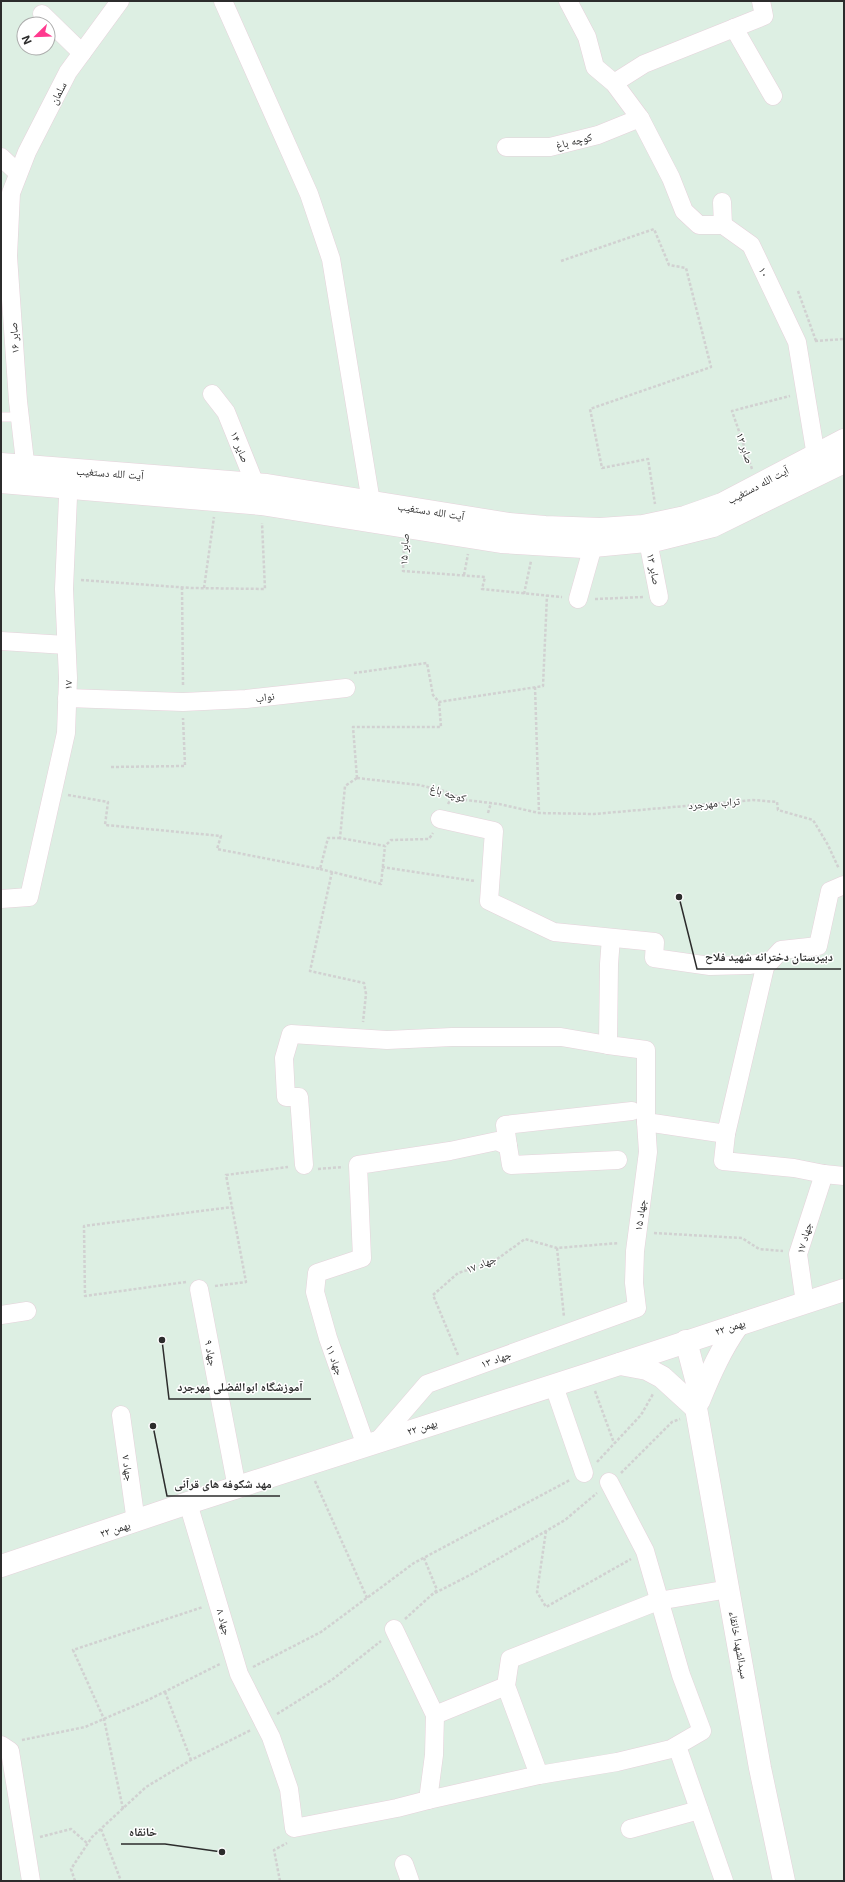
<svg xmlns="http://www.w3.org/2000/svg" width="845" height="1882" font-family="Inter,'Noto Naskh Arabic',sans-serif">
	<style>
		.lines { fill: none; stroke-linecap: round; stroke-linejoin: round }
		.service-casing { stroke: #e6d2db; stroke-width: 10 }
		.minor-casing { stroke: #e6d2db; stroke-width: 19 }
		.secondary-casing { stroke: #e6d2db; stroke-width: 23 }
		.path { stroke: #d1d1d1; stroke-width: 2.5; stroke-dasharray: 3 2; stroke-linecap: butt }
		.service { stroke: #fff; stroke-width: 9 }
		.minor { stroke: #fff; stroke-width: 18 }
		.secondary { stroke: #fff; stroke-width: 22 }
		.labels { text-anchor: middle; stroke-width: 3; stroke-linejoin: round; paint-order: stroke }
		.street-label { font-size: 11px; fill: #2c2c2c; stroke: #fff }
		.leader { fill: none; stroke: #2c2c2c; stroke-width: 1.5 }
		.callout-dot { fill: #2c2c2c; stroke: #fff; stroke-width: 1.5 }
		.callout-label { font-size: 12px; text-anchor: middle; font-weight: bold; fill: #2c2c2c; stroke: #fff; stroke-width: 3; stroke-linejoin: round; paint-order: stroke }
	</style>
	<rect width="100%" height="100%" fill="#ddefe3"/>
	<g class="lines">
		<defs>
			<path id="service" d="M 1,417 L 20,417"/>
			<g id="minor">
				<path d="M 223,1 L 309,194 L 331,259 L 371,502 L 370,515"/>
				<path d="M 568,1 L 587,37 L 595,67 L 614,83 L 640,118 L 671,178 L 684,211 L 699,225 L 723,225 L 751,245 L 797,342 L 816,456 L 819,467"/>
				<path d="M 42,14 L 82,53"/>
				<path d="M 734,28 L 773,96"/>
				<path d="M 614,83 L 644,64 L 764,16 L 761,1"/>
				<path d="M 506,147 L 550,147 L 598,135 L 640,118"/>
				<path d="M 1,157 L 18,173"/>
				<path d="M 722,202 L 723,225"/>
				<path d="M 212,394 L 226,412 L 255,484 L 256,495"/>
				<path d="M 27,479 L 18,401 L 8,256 L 11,193 L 27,152 L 68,72 L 120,1"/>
				<path d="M 648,541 L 659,597"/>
				<path d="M 578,599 L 593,546"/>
				<path d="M 1,641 L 66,645"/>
				<path d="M 67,698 L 183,702 L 246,699 L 346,688"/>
				<path d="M 440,819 L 494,831 L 489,901 L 554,932 L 655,942 L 654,958 L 710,966 L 749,965 L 770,962 L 781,950 L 818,946 L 830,891 L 844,885"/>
				<path d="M 1,899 L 29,897 L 66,733 L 68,678 L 64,589 L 69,474"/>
				<path d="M 611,938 L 609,964 L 608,1045 L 646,1050 L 646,1122 L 726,1134 L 766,963"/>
				<path d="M 726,1134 L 723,1161 L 794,1168 L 824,1174 L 844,1176"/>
				<path d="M 508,1146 L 505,1125 L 632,1111"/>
				<path d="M 304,1165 L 299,1097 L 286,1097 L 284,1058 L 291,1034 L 387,1040 L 452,1037 L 561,1037 L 608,1045"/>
				<path d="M 199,1289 L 237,1488"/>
				<path d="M 805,1303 L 798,1254 L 824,1174"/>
				<path d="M 1,1315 L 27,1311"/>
				<path d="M 554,1386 L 584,1473"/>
				<path d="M 121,1415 L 136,1522"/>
				<path d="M 377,1442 L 427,1384 L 637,1308 L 634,1283 L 635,1251 L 648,1152 L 646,1122"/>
				<path d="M 366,1446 L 328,1338 L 315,1292 L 317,1273 L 362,1258 L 358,1165 L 450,1151 L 497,1141 L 508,1146 L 511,1165 L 618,1160"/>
				<path d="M 188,1503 L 239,1674 L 271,1737 L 289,1789 L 294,1828 L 397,1808 L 428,1800 L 434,1755 L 435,1715 L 394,1629"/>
				<path d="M 435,1715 L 506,1686"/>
				<path d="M 1,1745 L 10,1751 L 31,1881"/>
				<path d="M 677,1746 L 724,1881"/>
				<path d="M 539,1775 L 617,1762 L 671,1749 L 702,1731 L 681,1675 L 645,1551 L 609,1482"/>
				<path d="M 428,1800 L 539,1775 L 506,1686 L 510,1659 L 658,1601 L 729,1589"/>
				<path d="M 630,1829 L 699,1810"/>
				<path d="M 404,1864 L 410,1881"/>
			</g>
			<g id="secondary">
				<path d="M 1,464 L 267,485 L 509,524 L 545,527 L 600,529 L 643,526 L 685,517 L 722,504 L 844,440"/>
				<path d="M 1,482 L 261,504 L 501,542 L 583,547 L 657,540 L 713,526 L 844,462"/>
				<path d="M 686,1341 L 698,1387 L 696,1408 L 760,1768 L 784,1881"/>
				<path d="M 620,1364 L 647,1369 L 662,1377 L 696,1408"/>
				<path d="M 699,1401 C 710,1374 721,1349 738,1325"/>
				<path d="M 1,1566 L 188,1503 L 589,1374 L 844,1290"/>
			</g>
		</defs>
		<use href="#service" class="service-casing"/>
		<use href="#minor" class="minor-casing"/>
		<use href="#secondary" class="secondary-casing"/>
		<g class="path">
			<path d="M 561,261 L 654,229 L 669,265 L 686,268 L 711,367 L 590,409 L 602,468 L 648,459 L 655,504"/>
			<path d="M 798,291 L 816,341"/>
			<path d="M 815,341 L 844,339"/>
			<path d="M 752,469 L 732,411 L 790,396"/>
			<path d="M 404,545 L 403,571 L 485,577 L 482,589 L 562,597"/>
			<path d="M 464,575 L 468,554"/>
			<path d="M 81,580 L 191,588 L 265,589 L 262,523"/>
			<path d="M 182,587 L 183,685"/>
			<path d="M 204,588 L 214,517"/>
			<path d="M 524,594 L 531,561"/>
			<path d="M 595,599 L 644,597"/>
			<path d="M 354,673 L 427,663 L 433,695 L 439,702 L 543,686 L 547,595"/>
			<path d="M 535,687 L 539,813"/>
			<path d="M 111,767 L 185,766 L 183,718"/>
			<path d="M 357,778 L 419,785 L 444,791 L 466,800 L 499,804 L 539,813 L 594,814 L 753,800 L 777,802 L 778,810 L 813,820 L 828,845 L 839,869"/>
			<path d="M 357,778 L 345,786 L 340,838 L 385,846 L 391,840 L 429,839 L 433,833"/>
			<path d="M 357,778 L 353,727 L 441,727 L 439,702"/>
			<path d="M 68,795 L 108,802 L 105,825 L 221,836 L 217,849 L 320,869 L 328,838 L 340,838"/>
			<path d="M 448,804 L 453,795"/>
			<path d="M 488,813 L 491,803"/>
			<path d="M 382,867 L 475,881"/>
			<path d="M 320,869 L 381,884 L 385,846"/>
			<path d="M 332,872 L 310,971 L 364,983 L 366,994 L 363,1022"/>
			<path d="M 318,1169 L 343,1167"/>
			<path d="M 654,1233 L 742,1238 L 759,1249 L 783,1251"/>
			<path d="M 557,1248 L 564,1317"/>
			<path d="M 186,1282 L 85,1296 L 84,1226 L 232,1207"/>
			<path d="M 215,1286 L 246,1282 L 226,1175 L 288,1167"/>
			<path d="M 458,1355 L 433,1295 L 458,1273 L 493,1262 L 525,1239 L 557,1248 L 619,1243"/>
			<path d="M 595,1391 L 614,1443"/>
			<path d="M 597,1462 L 641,1415 L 653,1394"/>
			<path d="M 621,1473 L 672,1422 L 680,1419"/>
			<path d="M 315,1481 L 367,1598"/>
			<path d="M 546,1531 L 537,1592 L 546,1607 L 631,1559"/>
			<path d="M 435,1593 L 472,1574 L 565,1520 L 597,1493"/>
			<path d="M 405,1619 L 437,1590 L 424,1558"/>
			<path d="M 253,1667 L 321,1632 L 414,1563 L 570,1480"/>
			<path d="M 165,1692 L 191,1760"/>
			<path d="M 277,1714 L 333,1679 L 381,1641"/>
			<path d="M 22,1740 L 85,1727 L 148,1700 L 220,1664"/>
			<path d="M 123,1809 L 104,1719 L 73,1650 L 203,1607"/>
			<path d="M 101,1829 L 121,1881"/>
			<path d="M 40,1837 L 71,1829 L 88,1844"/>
			<path d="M 75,1881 L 71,1869 L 92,1837 L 146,1787 L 191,1760 L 251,1730"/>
			<path d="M 280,1881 L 274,1850 L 287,1843"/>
		</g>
		<use href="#service" class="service"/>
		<use href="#minor" class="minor"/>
		<use href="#secondary" class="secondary"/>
	</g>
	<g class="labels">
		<g class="street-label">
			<text transform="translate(58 93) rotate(-63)" y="4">سلمان</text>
			<text transform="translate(574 141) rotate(-14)" y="4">کوچه باغ</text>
			<text transform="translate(764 272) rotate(64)" y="4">۱۰</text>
			<text transform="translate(14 338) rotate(-94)" y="4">صابر ۱۶</text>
			<text transform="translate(240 447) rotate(68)" y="4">صایر ۱۴</text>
			<text transform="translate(745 448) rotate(71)" y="4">صابر ۱۲</text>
			<text transform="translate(110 473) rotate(4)" y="4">آیت الله دستغیب</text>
			<text transform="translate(758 485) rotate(-28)" y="4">آیت الله دستغیب</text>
			<text transform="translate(431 511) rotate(9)" y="4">آیت الله دستغیب</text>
			<text transform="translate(404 549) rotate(-87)" y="4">صابر ۱۵</text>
			<text transform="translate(654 569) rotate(78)" y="4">صابر ۱۳</text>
			<text transform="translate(68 685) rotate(-88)" y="4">۱۷</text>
			<text transform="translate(265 697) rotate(-8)" y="4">نواب</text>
			<text transform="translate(448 793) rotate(17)" y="4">کوچه باغ</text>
			<text transform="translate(714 803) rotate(-5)" y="4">تراب مهرجرد</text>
			<text transform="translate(640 1215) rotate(-82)" y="4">جهاد ۱۵</text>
			<text transform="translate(804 1238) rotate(-75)" y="4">جهاد ۱۷</text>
			<text transform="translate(481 1264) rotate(-22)" y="4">جهاد ۱۷</text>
			<text transform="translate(730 1327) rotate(-18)" y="4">۲۲ بهمن</text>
			<text transform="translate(211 1353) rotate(79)" y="4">جهاد ۹</text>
			<text transform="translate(496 1359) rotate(-20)" y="4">جهاد ۱۳</text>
			<text transform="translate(335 1360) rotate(70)" y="4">جهاد ۱۱</text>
			<text transform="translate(422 1427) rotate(-18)" y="4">۲۲ بهمن</text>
			<text transform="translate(128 1468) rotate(82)" y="4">جهاد ۷</text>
			<text transform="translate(115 1529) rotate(-18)" y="4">۲۲ بهمن</text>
			<text transform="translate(224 1622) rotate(74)" y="4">جهاد ۸</text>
			<text transform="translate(739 1645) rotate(80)" y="4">سیدالشهدا خانقاء</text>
		</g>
	</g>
	<path class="leader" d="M679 897L697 969H841M162 1340L169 1399H311M153 1426L167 1496H280M222 1852L165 1844H121"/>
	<g class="callout-dot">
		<circle cx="679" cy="897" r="4"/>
		<circle cx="162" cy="1340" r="4"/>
		<circle cx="153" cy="1426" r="4"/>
		<circle cx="222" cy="1852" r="4"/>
	</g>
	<g class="callout-label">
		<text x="769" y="961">دبیرستان دخترانه شهید فلاح</text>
		<text x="240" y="1391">آموزشگاه ابوالفضلی مهرجرد</text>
		<text x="223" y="1488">مهد شکوفه های قرآنی</text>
		<text x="143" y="1836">خانقاه</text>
	</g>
	<rect width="845" height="1882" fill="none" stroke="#2c2c2c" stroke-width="4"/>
	<g transform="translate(36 36) rotate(247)"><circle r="19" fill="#ffffff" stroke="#ababab"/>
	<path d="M0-3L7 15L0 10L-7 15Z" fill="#ff3a8f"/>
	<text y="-6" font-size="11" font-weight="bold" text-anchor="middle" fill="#2c2c2c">N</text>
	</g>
</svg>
